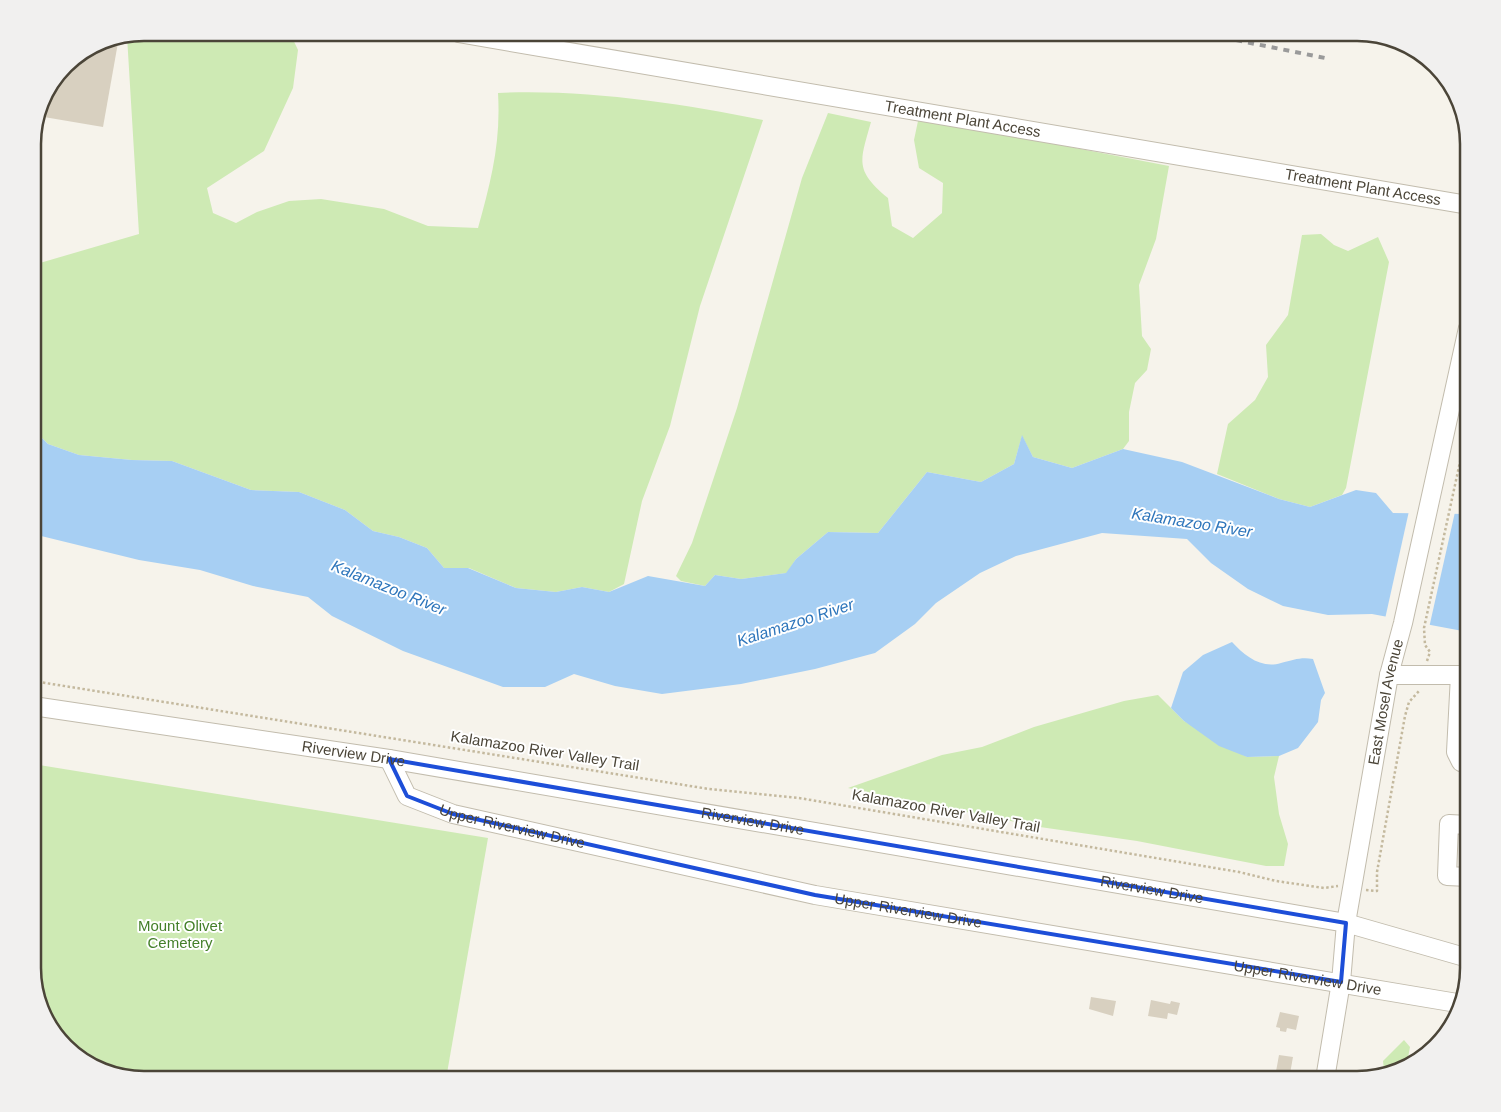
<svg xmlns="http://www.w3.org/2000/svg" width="1501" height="1112" font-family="Helvetica,sans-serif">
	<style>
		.green { fill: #ceeab4 }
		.water { fill: #a7cff3 }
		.pier { fill: #f6f3eb }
		.building { fill: #d8d0c0 }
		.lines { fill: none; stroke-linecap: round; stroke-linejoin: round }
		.minor-casing { stroke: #c2bcad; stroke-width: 20 }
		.path { stroke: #c4b99e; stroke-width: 2.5; stroke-dasharray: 2.5 2.5; stroke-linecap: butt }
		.minor { stroke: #fff; stroke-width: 18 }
		.rail { stroke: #9a9a9a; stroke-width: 4; stroke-dasharray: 6 6; stroke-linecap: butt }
		.marked { fill: none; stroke: #1d4ed8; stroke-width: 4; stroke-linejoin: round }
		.labels { text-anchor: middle; stroke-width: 4; stroke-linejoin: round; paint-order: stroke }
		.street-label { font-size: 15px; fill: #4b4538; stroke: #fff }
		.park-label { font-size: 15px; fill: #437f29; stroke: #fff }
		.water-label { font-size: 16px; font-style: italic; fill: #2d75bb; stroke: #fff }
		.rim { fill: none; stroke: #4b4538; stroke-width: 2.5 }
	</style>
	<rect width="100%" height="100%" fill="#f6f3eb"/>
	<g class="green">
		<path d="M 144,33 L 290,33 L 298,50 L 293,88 L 264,151 L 207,188 L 213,213 L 236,223 L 257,212 L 289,201 L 321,199 L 384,209 L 428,226 L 478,228 C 491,181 501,143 498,93 C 585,89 678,103 763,120 L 700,306 L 670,426 L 642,501 L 624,584 L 609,592 L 582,587 L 556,592 L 516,588 L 469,568 L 444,568 L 427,548 L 399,537 L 373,531 L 345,510 L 299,492 L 251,490 L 172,461 L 132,460 L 79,455 L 48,444 L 33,429 L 33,265 L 139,234 L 127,36 Z"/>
		<path d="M 828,113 L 871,122 C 860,161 854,170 888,198 L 892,226 L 913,238 L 942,213 L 943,183 L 919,168 L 914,140 L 918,121 L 987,131 L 1169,166 L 1156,239 L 1139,285 L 1142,336 L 1151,349 L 1147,370 L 1135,383 L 1129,412 L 1129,441 L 1123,449 L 1072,468 L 1033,457 L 1022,436 L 1014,464 L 981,482 L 927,472 L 878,533 L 828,532 L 796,559 L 787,573 L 741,579 L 715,575 L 705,586 L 681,581 L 676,576 L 692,543 L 737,408 L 802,178 Z"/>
		<path d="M 1321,234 L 1334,245 L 1348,251 L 1378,237 L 1389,262 L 1346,488 L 1342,495 L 1310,507 L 1279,499 L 1217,474 L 1228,424 L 1255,400 L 1268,377 L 1266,345 L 1288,315 L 1302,235 Z"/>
		<path d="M 1468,460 L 1468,505 L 1459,506 Z"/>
		<path d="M 1158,695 L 1184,721 L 1247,757 L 1279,756 L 1274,777 L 1279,814 L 1288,844 L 1284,866 L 1266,866 L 1137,841 L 1040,827 L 848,788 L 942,755 L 982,747 L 1034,727 L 1124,701 Z"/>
		<path d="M 33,764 L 488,838 L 446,1079 L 144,1079 L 76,1056 L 44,1017 L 33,975 Z"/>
		<path d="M 1404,1040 L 1410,1047 L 1406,1068 L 1382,1074 L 1384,1070 L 1383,1061 Z"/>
	</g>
	<g class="water">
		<path d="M 33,429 L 48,444 L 79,455 L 132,460 L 172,461 L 251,490 L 299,492 L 345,510 L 373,531 L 399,537 L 427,548 L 444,568 L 468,568 L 516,588 L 556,592 L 582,587 L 609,592 L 648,576 L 705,586 L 715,575 L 741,579 L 786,573 L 796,559 L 828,532 L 878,533 L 927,472 L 981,482 L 1014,464 L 1022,435 L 1033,457 L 1072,468 L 1123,449 L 1182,462 L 1279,499 L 1310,507 L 1356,490 L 1376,493 L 1393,513 L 1468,514 L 1468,632 L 1372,614 L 1328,615 L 1283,606 L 1248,589 L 1211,563 L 1187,539 L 1102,533 L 1016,556 L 980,573 L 936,603 L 915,624 L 875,653 L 815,669 L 741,684 L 662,694 L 615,686 L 574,674 L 545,687 L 503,687 L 403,651 L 332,616 L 308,597 L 253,586 L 200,570 L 139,560 L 33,534 Z"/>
		<path d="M 1232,642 C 1245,656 1261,669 1281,663 C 1294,660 1300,657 1313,659 L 1325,693 L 1321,700 L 1318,722 L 1298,748 L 1279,756 L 1247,757 L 1219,746 L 1184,721 L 1171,708 L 1183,672 L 1203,655 Z"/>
	</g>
	<path class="pier" d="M 1409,511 L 1455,512 L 1429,628 L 1385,619 Z"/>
	<g class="building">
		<path d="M 119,37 L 103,127 L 38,116 L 44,95 L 70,60 L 102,41 Z"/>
		<path d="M 1091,997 L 1116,1001 L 1113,1016 L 1089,1009 Z"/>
		<path d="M 1151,1000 L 1170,1004 L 1171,1001 L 1180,1003 L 1177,1015 L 1168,1013 L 1167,1019 L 1148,1016 Z"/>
		<path d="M 1280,1012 L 1299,1016 L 1296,1030 L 1287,1028 L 1286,1032 L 1280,1031 L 1280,1028 L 1276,1027 Z"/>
		<path d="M 1279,1055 L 1293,1057 L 1289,1079 L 1275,1077 Z"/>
	</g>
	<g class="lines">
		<defs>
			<g id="minor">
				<path id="s1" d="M 458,33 L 1468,205"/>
				<path d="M 1389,675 L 1468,675"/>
				<path d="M 1460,675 L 1456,752 L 1461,762 L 1468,765"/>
				<path id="s2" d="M 33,706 L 389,759 L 1346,923 L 1468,958"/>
				<path id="s3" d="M 389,759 L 407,796 L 453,814 L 815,895 L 1457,1003"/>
				<path d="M 1468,825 L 1449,824 L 1447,876 L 1468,877"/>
				<path id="s4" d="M 1325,1079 L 1341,982 L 1346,923 L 1389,675 L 1403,623 L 1468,328"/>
			</g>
		</defs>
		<use href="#minor" class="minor-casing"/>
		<g class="path">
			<path d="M 1427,661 L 1430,652 L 1425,645 L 1424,628 L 1468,425"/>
			<path d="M 33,681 L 709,789 L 799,798 L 1239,872 L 1276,881 L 1324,888 L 1338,886"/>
			<path d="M 1366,890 L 1377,891 L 1377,872 L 1405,716 L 1409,702 L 1419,691"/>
		</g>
		<use href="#minor" class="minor"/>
		<path class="rail" d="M 1201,33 L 1330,59"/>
	</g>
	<path class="marked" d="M 389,759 L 1346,923 L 1341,982 L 815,895 L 453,814 L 407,796 Z"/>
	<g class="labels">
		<g class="street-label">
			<text dy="5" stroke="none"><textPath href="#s1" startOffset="512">Treatment Plant Access</textPath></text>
			<text dy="5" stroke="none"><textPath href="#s1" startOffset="918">Treatment Plant Access</textPath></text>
			<text dy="5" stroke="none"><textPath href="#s4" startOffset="382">East Mosel Avenue</textPath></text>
			<text transform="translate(545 751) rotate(9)" y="5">Kalamazoo River Valley Trail</text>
			<text dy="5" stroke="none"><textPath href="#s2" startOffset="324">Riverview Drive</textPath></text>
			<text transform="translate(946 811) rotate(10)" y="5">Kalamazoo River Valley Trail</text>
			<text dy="5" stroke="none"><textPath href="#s2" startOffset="729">Riverview Drive</textPath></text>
			<text dy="5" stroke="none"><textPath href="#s3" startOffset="151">Upper Riverview Drive</textPath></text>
			<text dy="5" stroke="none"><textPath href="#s2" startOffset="1134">Riverview Drive</textPath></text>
			<text dy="5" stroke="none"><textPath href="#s3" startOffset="556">Upper Riverview Drive</textPath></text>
			<text dy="5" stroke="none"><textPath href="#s3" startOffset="961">Upper Riverview Drive</textPath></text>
		</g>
		<g class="park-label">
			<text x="180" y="931">Mount Olivet<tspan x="180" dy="17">Cemetery</tspan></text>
		</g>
		<g class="water-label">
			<text transform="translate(1192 522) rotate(9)" y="6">Kalamazoo River</text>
			<text transform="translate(389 587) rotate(22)" y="6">Kalamazoo River</text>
			<text transform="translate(795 622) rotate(-18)" y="6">Kalamazoo River</text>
		</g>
	</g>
	<path d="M0 0H1501V1112H0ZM144 41H1357A103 103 0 0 1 1460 144V968A103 103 0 0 1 1357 1071H144A103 103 0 0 1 41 968V144A103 103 0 0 1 144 41Z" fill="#f1f0ef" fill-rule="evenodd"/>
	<path class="rim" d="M144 41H1357A103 103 0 0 1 1460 144V968A103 103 0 0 1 1357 1071H144A103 103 0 0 1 41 968V144A103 103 0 0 1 144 41Z"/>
</svg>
